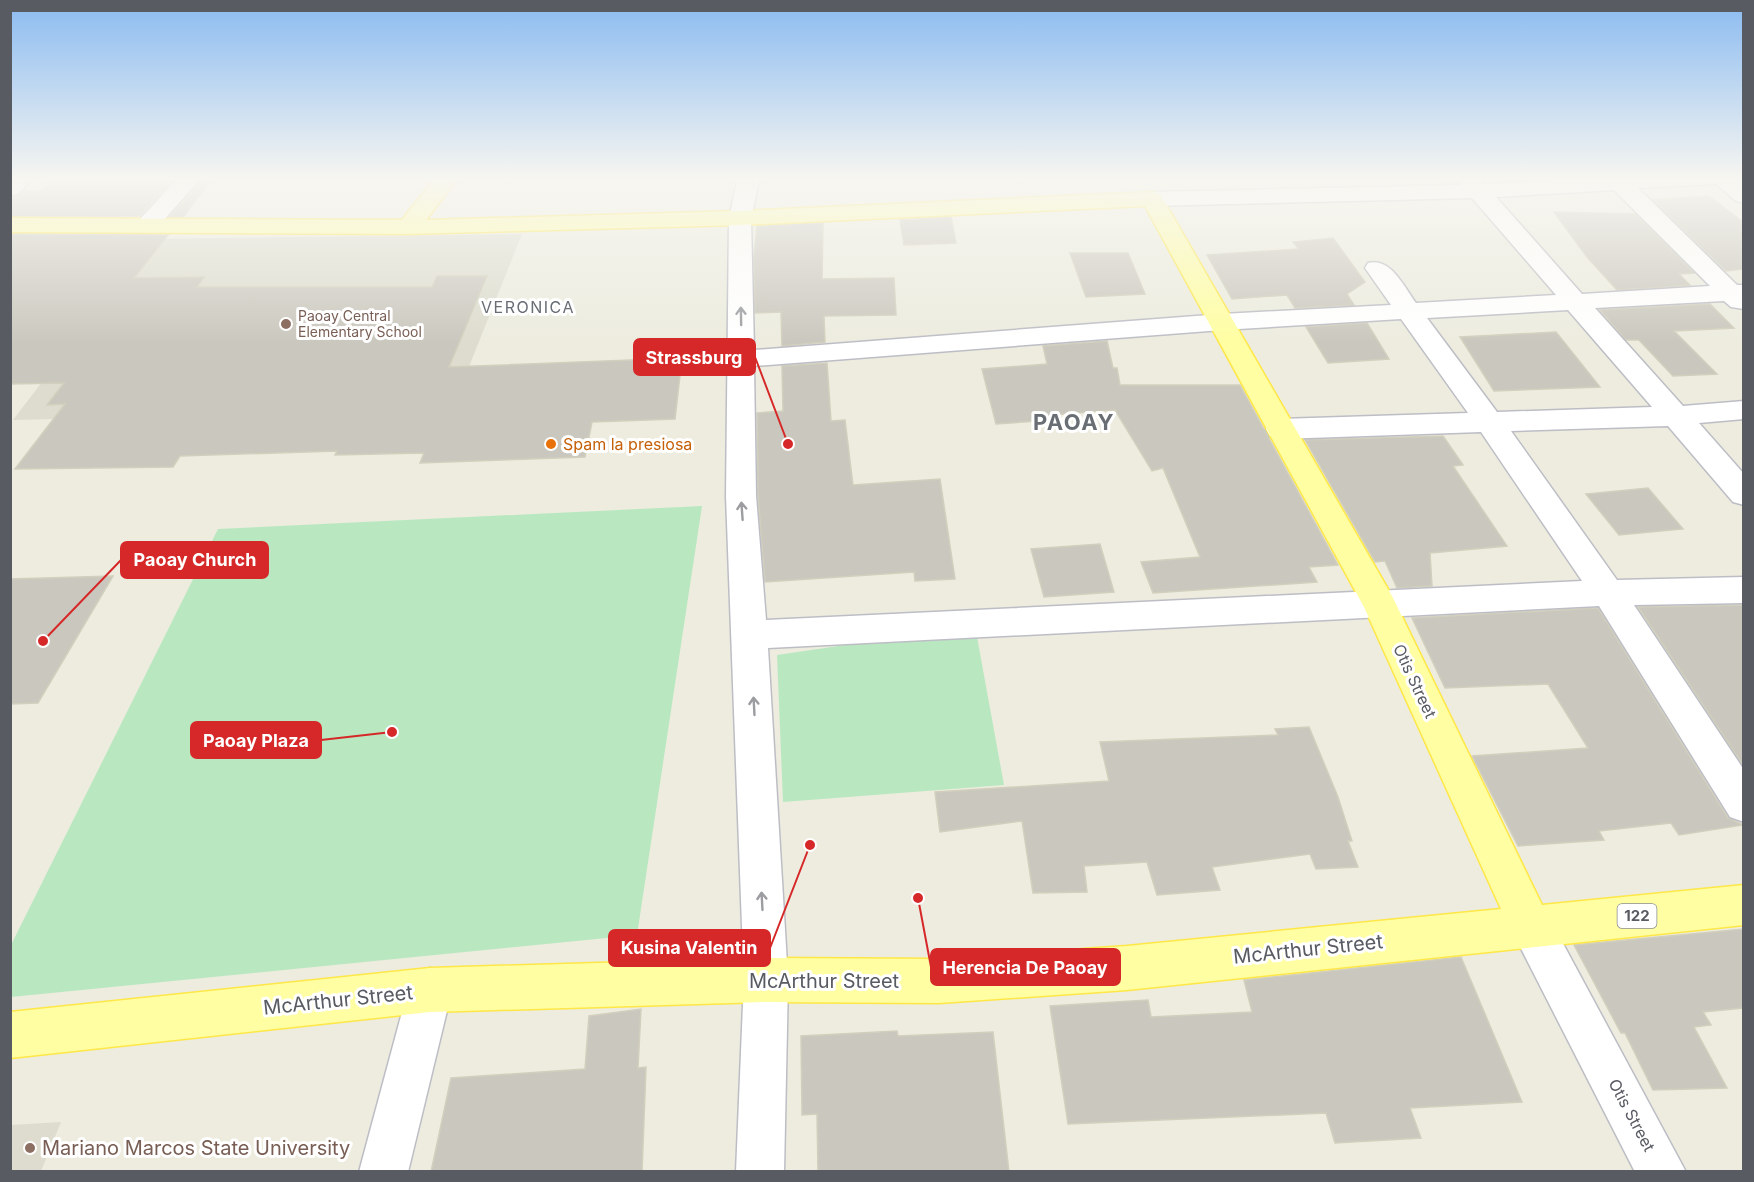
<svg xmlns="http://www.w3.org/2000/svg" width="1754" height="1182" font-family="Inter,sans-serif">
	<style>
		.education { fill: #dddcce }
		.green { fill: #b9e8c0 }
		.building { fill: #cac8be; stroke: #d2cfbd; stroke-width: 1.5 }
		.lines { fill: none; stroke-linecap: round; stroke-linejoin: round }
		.minor-casing { stroke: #bdbec5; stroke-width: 3 }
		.major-casing { stroke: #fee747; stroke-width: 3 }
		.minor { fill: #fff; fill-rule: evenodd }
		.major { fill: #fffea2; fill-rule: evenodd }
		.oneway { stroke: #9b9da1 }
		.education-dot { fill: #8d6e63; stroke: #fff; stroke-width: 2 }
		.food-dot { fill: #e8710a; stroke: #fff; stroke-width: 2 }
		.labels { text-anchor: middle; stroke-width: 6; stroke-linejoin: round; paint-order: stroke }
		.far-education-label { font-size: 14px; fill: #785e54; stroke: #fff; text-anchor: start }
		.shield { fill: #fff; stroke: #8a8c91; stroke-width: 1.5 }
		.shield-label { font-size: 15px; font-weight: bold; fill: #585b62 }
		.far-quarter-label { font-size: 16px; letter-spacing: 1.5px; fill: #696d74; stroke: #fff }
		.food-label { font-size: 16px; fill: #c56008; stroke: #fff; text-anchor: start }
		.street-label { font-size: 16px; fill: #585b62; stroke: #fff }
		.near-street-label { font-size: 20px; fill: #585b62; stroke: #fff }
		.near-education-label { font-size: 20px; fill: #785e54; stroke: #fff; text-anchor: start }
		.district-label { font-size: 22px; font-weight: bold; letter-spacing: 1.5px; fill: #696d74; stroke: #fff }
		.leader { fill: none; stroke: #d62828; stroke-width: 2 }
		.callout-dot { fill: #d62828; stroke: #fff; stroke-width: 2 }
		.callout { fill: #d62828; stroke: #d62828; stroke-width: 2 }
		.callout-label { font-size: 18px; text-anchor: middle; font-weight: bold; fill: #fff }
	</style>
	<rect width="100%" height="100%" fill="#edecdf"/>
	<g class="education">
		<path d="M 522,234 L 452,409 L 13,420 L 151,239 Z"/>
		<path d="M 61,1122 L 41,1171 L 11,1171 L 11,1125 Z"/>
	</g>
	<g class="green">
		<path d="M 702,506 L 637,935 L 11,997 L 11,945 L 218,529 Z"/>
		<path d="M 975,626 L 1004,785 L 783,802 L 777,655 Z"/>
	</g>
	<g class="building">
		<path d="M 57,177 L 176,177 L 139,216 L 10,216 L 10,197 L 18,196 L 24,191 L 39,191 Z"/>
		<path d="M 204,177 L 214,177 L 183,217 L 170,217 Z"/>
		<path d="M 1709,196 L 1743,222 L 1743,269 L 1726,271 L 1653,200 Z"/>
		<path d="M 1554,212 L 1635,214 L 1694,273 L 1679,274 L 1690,285 L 1617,290 L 1587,257 Z"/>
		<path d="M 951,217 L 956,243 L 904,245 L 900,220 Z"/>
		<path d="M 823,223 L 822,279 L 894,278 L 896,315 L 824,316 L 825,342 L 782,346 L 781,312 L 755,313 L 754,257 L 757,226 Z"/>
		<path d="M 10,234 L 168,235 L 134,278 L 204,277 L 197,287 L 432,287 L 437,276 L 487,276 L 449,367 L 682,358 L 675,419 L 592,422 L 585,457 L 420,463 L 424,453 L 335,455 L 337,451 L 180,456 L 173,467 L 15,469 L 65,404 L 47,405 L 64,383 L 10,384 Z"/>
		<path d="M 1333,238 L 1365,282 L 1347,294 L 1354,305 L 1295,308 L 1287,295 L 1232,299 L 1207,255 L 1299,249 L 1293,242 Z"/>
		<path d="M 1070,253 L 1128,253 L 1145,294 L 1086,297 Z"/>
		<path d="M 1710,304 L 1734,328 L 1674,331 L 1717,374 L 1673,376 L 1639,340 L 1626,340 L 1600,310 Z"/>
		<path d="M 1367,323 L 1389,359 L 1328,363 L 1306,327 Z"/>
		<path d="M 1556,332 L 1600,387 L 1494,391 L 1460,337 Z"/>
		<path d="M 1107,341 L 1113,368 L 1117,368 L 1120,385 L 1240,385 L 1338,565 L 1309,567 L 1317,582 L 1153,593 L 1141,562 L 1200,557 L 1163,468 L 1152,471 L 1115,410 L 1051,415 L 1053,420 L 996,424 L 982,369 L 1047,364 L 1043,346 Z"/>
		<path d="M 827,363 L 831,421 L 845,420 L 853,485 L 940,479 L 955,579 L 915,581 L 914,572 L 765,582 L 758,496 L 757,413 L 783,411 L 782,366 Z"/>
		<path d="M 1443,436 L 1463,465 L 1453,466 L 1507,546 L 1430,553 L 1432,586 L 1397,588 L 1385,561 L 1375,562 L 1305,440 Z"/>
		<path d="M 1648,488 L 1683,529 L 1619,535 L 1586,494 Z"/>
		<path d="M 1100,544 L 1114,592 L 1044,597 L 1031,549 Z"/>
		<path d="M 113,576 L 38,703 L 10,704 L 10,579 Z"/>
		<path d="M 1743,605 L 1743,765 L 1638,607 Z"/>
		<path d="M 1598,608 L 1728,818 L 1743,825 L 1679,835 L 1671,823 L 1599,831 L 1604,840 L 1518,846 L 1472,756 L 1588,748 L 1548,684 L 1445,688 L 1412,618 Z"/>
		<path d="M 1309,727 L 1338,797 L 1352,841 L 1348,841 L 1358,867 L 1316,869 L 1310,854 L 1212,867 L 1220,890 L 1157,895 L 1147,862 L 1084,866 L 1087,892 L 1033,893 L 1022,821 L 940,832 L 935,792 L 1109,781 L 1100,742 L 1278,735 L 1275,729 Z"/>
		<path d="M 1743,929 L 1743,1008 L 1703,1012 L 1711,1025 L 1694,1027 L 1727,1088 L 1653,1090 L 1625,1033 L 1621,1033 L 1574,945 Z"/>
		<path d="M 1461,957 L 1522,1102 L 1410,1108 L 1421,1138 L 1335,1143 L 1326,1113 L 1068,1124 L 1050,1006 L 1148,1000 L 1151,1017 L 1252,1012 L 1244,980 Z"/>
		<path d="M 641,1009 L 638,1068 L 646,1067 L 642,1172 L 431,1172 L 451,1078 L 585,1069 L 589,1016 Z"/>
		<path d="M 897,1031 L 898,1036 L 993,1032 L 1009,1172 L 818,1172 L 817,1114 L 802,1115 L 801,1036 Z"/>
	</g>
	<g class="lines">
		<defs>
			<g id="minor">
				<path d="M 10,177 L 34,177 L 18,194 L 10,195 Z"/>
				<path d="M 179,177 L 202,177 L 154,231 L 138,231 L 134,226 L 138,221 Z"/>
				<path d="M 738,177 L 760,177 L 751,218 L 754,350 L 1222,314 L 1391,305 L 1365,268 L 1368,263 C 1391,257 1404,287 1416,303 L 1556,295 L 1472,198 L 1152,206 L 1144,204 L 1141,199 L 1144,194 L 1152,192 L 1461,185 L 1458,177 L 1478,177 L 1484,184 L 1601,177 L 1735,177 L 1744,184 L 1744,203 L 1736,201 L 1716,184 L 1638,188 L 1737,285 L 1744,285 L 1744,309 L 1731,307 L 1724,301 L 1595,308 L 1683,406 L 1744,401 L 1744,419 L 1699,423 L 1744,474 L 1744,505 L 1733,502 L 1668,426 L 1511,431 L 1617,580 L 1744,577 L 1744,603 L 1634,605 L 1744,770 L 1744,822 L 1730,817 L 1599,606 L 768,648 L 788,980 L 784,1172 L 736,1172 L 744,980 L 726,496 L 729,218 ZM 1614,190 L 1710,286 L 1582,294 L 1496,197 ZM 1568,310 L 1652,407 L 1497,412 L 1427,318 ZM 1401,319 L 1468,413 L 1280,419 L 1270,422 L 1266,429 L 1270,436 L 1280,439 L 1481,432 L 1582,581 L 766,620 L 756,496 L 754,366 L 1222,330 Z"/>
				<path d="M 1531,906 L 1546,912 L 1686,1172 L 1635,1172 L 1510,927 L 1516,912 Z"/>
				<path d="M 430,968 L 446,974 L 452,990 L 408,1172 L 359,1172 L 408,990 L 414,974 Z"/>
			</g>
			<path id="major" d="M 436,177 L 459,177 L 426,220 L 740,211 L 1152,192 L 1160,194 L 1392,596 L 1542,905 L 1744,885 L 1744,925 L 1127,990 L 939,1003 L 766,1002 L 430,1012 L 10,1058 L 10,1012 L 430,968 L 766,958 L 939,959 L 1127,946 L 1501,909 L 1364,607 L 1145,206 L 740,225 L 408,234 L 10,232 L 10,218 L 402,220 Z"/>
		</defs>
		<use href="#minor" class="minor-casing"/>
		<use href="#major" class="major-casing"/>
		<use href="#minor" class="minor"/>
		<use href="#major" class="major"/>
	</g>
	<defs><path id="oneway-shaft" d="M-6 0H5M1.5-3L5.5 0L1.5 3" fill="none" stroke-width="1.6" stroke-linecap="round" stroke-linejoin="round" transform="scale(1.5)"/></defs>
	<g class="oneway">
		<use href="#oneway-shaft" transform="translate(741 316) rotate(-91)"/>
		<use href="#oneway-shaft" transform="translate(742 511) rotate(-94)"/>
		<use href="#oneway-shaft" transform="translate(754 706) rotate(-93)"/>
		<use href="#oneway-shaft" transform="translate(762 901) rotate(-93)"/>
	</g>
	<linearGradient id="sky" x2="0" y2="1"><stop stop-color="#8abbf1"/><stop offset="0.52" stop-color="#f7f6f1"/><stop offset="1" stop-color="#f7f6f1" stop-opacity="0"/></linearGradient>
	<rect width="1754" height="343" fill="url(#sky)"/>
	<g class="education-dot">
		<circle cx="286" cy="324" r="6"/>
		<circle cx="30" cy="1148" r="6"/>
	</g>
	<circle class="food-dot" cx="551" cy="444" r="6"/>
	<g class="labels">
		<g class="far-education-label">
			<text x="298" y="321">Paoay Central<tspan x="298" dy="16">Elementary School</tspan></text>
		</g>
		<rect class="shield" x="1617.5" y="904" width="39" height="24" rx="4.5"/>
		<g class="shield-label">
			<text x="1637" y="921">122</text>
		</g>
		<g class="far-quarter-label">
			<text x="528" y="313">VERONICA</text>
		</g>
		<g class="food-label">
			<text x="563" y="450">Spam la presiosa</text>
		</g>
		<g class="street-label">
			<text transform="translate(1415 681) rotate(65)" y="6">Otis Street</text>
			<text transform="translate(1632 1115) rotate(62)" y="6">Otis Street</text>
		</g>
		<g class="near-street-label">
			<text transform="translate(1308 949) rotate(-6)" y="7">McArthur Street</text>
			<text x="824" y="988">McArthur Street</text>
			<text transform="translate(338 1000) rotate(-6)" y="7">McArthur Street</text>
		</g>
		<g class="near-education-label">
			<text x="42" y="1155">Mariano Marcos State University</text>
		</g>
		<g class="district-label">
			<text x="1074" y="430">PAOAY</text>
		</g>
	</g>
	<path class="leader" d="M788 444L755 357M43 641L121 560M392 732L321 740M810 845L770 948M918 898L931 967"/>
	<g class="callout-dot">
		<circle cx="788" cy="444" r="6"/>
		<circle cx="43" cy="641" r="6"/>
		<circle cx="392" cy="732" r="6"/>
		<circle cx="810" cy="845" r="6"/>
		<circle cx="918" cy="898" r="6"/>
	</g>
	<g class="callout">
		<rect x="634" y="339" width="121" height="36" rx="6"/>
		<rect x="121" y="542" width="147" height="36" rx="6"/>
		<rect x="191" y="722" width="130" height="36" rx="6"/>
		<rect x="609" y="930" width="161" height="36" rx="6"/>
		<rect x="931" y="949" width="189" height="36" rx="6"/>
	</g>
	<g class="callout-label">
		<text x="694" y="364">Strassburg</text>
		<text x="195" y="566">Paoay Church</text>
		<text x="256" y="747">Paoay Plaza</text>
		<text x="689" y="954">Kusina Valentin</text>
		<text x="1025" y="974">Herencia De Paoay</text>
	</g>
	<rect width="1754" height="1182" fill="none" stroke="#585b62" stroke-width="24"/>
</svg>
